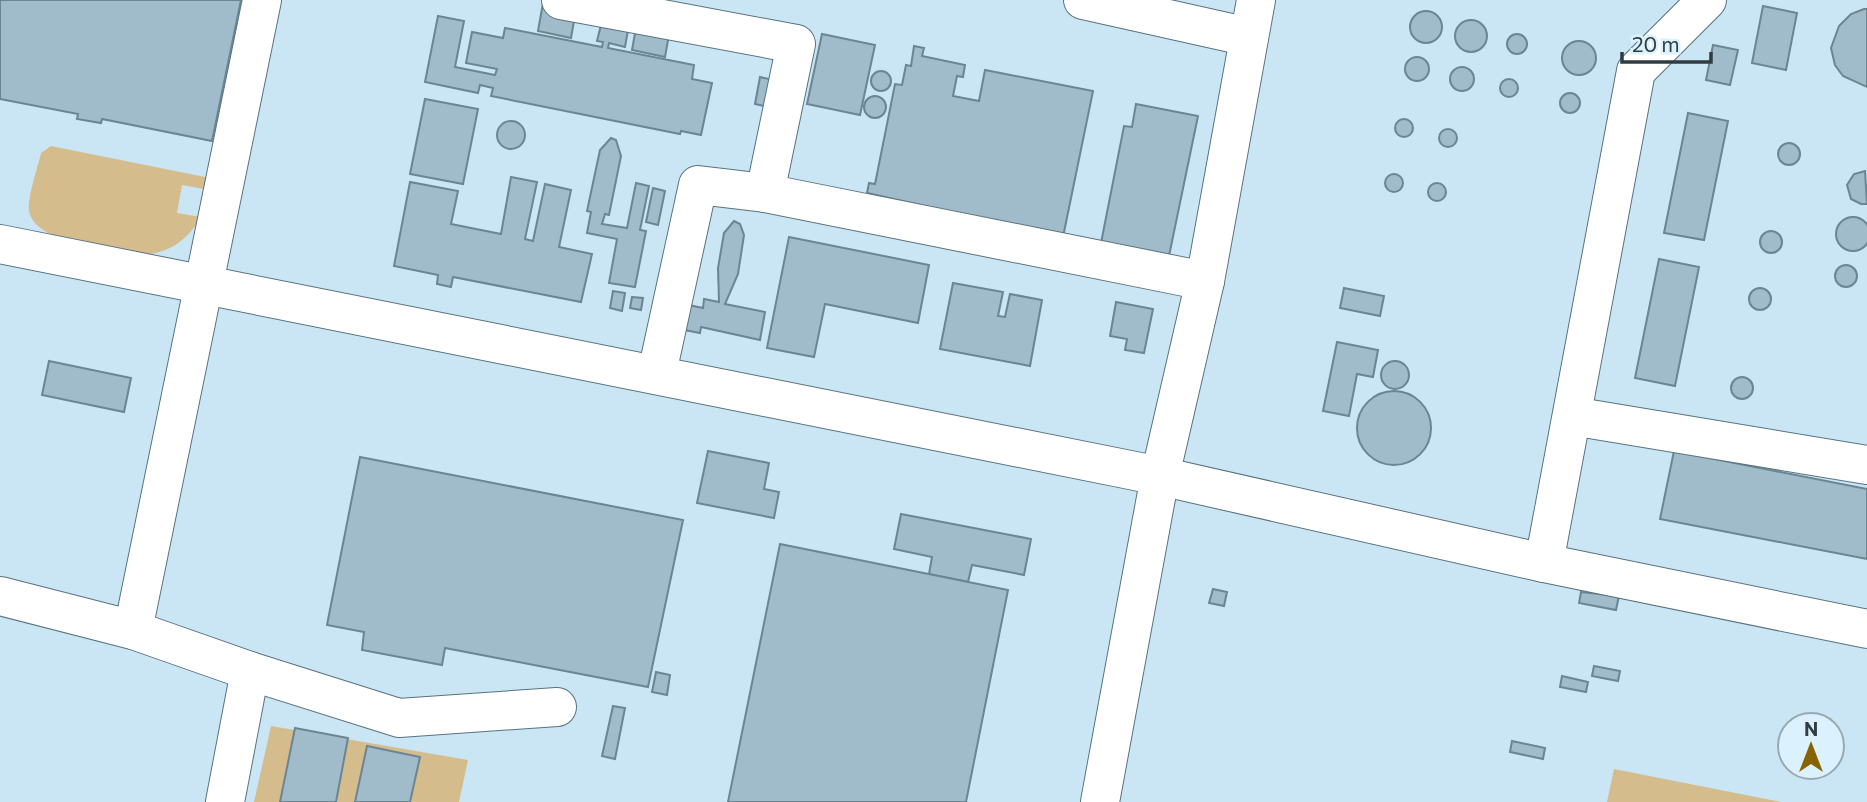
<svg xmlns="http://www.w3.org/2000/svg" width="1867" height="802" font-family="Commissioner,sans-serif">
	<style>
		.green { fill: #d4bc8d }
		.building { fill: #a0bbc9; stroke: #6b8592; stroke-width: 2 }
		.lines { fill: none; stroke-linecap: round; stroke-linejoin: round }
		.minor-casing { stroke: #597280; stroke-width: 40 }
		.minor { stroke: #fff; stroke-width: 38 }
	</style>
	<rect width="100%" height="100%" fill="#cae6f5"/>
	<g class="green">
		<path d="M 51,146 L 205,177 L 211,181 L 209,190 L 182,185 L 177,213 L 201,217 C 187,241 168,254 140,255 C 112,250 35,244 29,211 C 27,199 38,166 41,153 Z"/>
		<path d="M 271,726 L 468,760 L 459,802 L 254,802 Z"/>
		<path d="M 1614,769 L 1781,802 L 1607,802 Z"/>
	</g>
	<g class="building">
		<path d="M 0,0 L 241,0 L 212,141 L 102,119 L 101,123 L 77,119 L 78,114 L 0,99 Z"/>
		<path d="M 543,3 L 576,10 L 571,38 L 538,31 Z"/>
		<path d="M 1763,6 L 1797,13 L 1786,70 L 1752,63 Z"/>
		<path d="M 1864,9 L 1867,9 L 1867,87 L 1843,76 L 1835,65 L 1831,48 L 1839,26 L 1851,14 Z"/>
		<circle cx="1426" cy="27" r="16"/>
		<path d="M 438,16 L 464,21 L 455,67 L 495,75 L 497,69 L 466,63 L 472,32 L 503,38 L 505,28 L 602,47 L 603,42 L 597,41 L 601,25 L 628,30 L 625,47 L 609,43 L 608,48 L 694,65 L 692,79 L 712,83 L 701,135 L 681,131 L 680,134 L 491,96 L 493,88 L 480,85 L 478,93 L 425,82 Z"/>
		<circle cx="1471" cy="36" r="16"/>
		<path d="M 637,22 L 670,29 L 665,57 L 632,50 Z"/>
		<path d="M 822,34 L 875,45 L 860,115 L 807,104 Z"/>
		<circle cx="1517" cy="44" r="10"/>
		<circle cx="1579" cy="58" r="17"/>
		<path d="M 1713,45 L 1738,50 L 1730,85 L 1706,80 Z"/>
		<path d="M 914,46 L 924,48 L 922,56 L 965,65 L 963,77 L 957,76 L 953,96 L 979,101 L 985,70 L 1093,91 L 1063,237 L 867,193 L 869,183 L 875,184 L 895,84 L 902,85 L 906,65 L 911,66 Z"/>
		<circle cx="1417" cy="69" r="12"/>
		<circle cx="1462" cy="79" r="12"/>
		<circle cx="881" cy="81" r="10"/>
		<path d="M 760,77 L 774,80 L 769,107 L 755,104 Z"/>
		<circle cx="1509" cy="88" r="9"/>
		<circle cx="1570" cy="103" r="10"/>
		<circle cx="875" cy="107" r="11"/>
		<path d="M 425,99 L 478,109 L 463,184 L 410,174 Z"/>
		<path d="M 1136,104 L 1198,116 L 1169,256 L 1101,243 L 1124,126 L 1132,127 Z"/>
		<path d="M 1688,113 L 1728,121 L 1704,240 L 1664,233 Z"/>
		<circle cx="1404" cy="128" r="9"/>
		<circle cx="511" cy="135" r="14"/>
		<circle cx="1448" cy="138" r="9"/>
		<path d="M 611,138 L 616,140 L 621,156 L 609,215 L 605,214 L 602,224 L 627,228 L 636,183 L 649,186 L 640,230 L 646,231 L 635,287 L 609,283 L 617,239 L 587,233 L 591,212 L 587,211 L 600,150 Z"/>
		<circle cx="1789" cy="154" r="11"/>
		<path d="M 1865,171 L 1867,204 L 1861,204 L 1851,199 L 1847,185 L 1854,174 Z"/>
		<circle cx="1394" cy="183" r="9"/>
		<path d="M 511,177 L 537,182 L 525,239 L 533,241 L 545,184 L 571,190 L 559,247 L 592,254 L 581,302 L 453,277 L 451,287 L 437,284 L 438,275 L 394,266 L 410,182 L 458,191 L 451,224 L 501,234 Z"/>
		<circle cx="1437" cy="192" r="9"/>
		<path d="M 653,188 L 665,191 L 658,225 L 646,222 Z"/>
		<circle cx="1853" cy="234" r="17"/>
		<path d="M 734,221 L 740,224 L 744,235 L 738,274 L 725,304 L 765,312 L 760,340 L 701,327 L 700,333 L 679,329 L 684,304 L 703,308 L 704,299 L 719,302 L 718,268 L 724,233 Z"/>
		<circle cx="1771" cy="242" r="11"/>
		<path d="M 789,237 L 929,265 L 918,323 L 825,304 L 814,357 L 767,348 Z"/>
		<path d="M 1659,259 L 1699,267 L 1675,386 L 1635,378 Z"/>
		<circle cx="1846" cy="276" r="11"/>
		<path d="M 953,283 L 1003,292 L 998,316 L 1005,317 L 1010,294 L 1042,300 L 1030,366 L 940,349 Z"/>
		<circle cx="1760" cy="299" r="11"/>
		<path d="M 1344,288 L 1384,296 L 1380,316 L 1340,308 Z"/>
		<path d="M 613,291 L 625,293 L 622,311 L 610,308 Z"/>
		<path d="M 632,297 L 643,298 L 641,310 L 630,308 Z"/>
		<path d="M 1116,302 L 1153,309 L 1144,353 L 1125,350 L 1127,339 L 1110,336 Z"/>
		<path d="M 1337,342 L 1378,350 L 1373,377 L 1357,374 L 1349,416 L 1323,411 Z"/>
		<circle cx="1395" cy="375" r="14"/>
		<path d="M 49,361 L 131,378 L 124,412 L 42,395 Z"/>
		<circle cx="1742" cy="388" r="11"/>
		<circle cx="1394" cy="428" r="37"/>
		<path d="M 708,451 L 769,463 L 764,489 L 779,492 L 774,518 L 697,503 Z"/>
		<path d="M 1674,451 L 1867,489 L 1867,559 L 1660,519 Z"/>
		<path d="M 360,457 L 683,520 L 648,687 L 445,648 L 442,665 L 362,650 L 364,632 L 327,625 Z"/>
		<path d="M 901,514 L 1031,539 L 1024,575 L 972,565 L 968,582 L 929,574 L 932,557 L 894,549 Z"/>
		<path d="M 780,544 L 1008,590 L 966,802 L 728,802 Z"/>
		<path d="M 1213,589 L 1227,592 L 1224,606 L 1209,603 Z"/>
		<path d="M 1581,592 L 1619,596 L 1616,610 L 1579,603 Z"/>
		<path d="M 1594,666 L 1620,671 L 1618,681 L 1592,676 Z"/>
		<path d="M 656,672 L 670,675 L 667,695 L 652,692 Z"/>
		<path d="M 1562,676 L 1588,682 L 1586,692 L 1560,687 Z"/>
		<path d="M 613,706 L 625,708 L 615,759 L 602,756 Z"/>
		<path d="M 295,728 L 348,738 L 336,802 L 280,802 Z"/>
		<path d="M 1512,741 L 1545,748 L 1543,759 L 1510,752 Z"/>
		<path d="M 367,746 L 420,757 L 410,802 L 355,802 Z"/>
	</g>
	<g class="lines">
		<defs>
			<g id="minor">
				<path d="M 561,0 L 796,44 L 765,193"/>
				<path d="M 1083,0 L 1249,37"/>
				<path d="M 0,244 L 1160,476 L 1544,563 L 1867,629"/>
				<path d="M 657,373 L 698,185 L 765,193 L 1205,281"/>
				<path d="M 1572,416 L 1867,465"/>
				<path d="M 1544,563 L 1636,71 L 1707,0"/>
				<path d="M 0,596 L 133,630 L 250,671 L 399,718 L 557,707"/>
				<path d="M 133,630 L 262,0"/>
				<path d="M 225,802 L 250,671"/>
				<path d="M 1100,802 L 1160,476 L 1205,281 L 1256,0"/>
			</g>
		</defs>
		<use href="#minor" class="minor-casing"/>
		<use href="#minor" class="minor"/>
	</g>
	<g transform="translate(1811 746)"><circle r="33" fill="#dbf2fe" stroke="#97a9b3" stroke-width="2"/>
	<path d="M0-5L12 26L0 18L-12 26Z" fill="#876300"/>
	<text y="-10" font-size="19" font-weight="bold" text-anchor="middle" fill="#313c42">N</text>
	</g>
	<path d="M1622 52v10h89v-10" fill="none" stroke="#313c42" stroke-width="3.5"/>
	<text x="1632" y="52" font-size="21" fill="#313c42" stroke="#dbf2fe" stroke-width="5" paint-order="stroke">20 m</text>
</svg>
